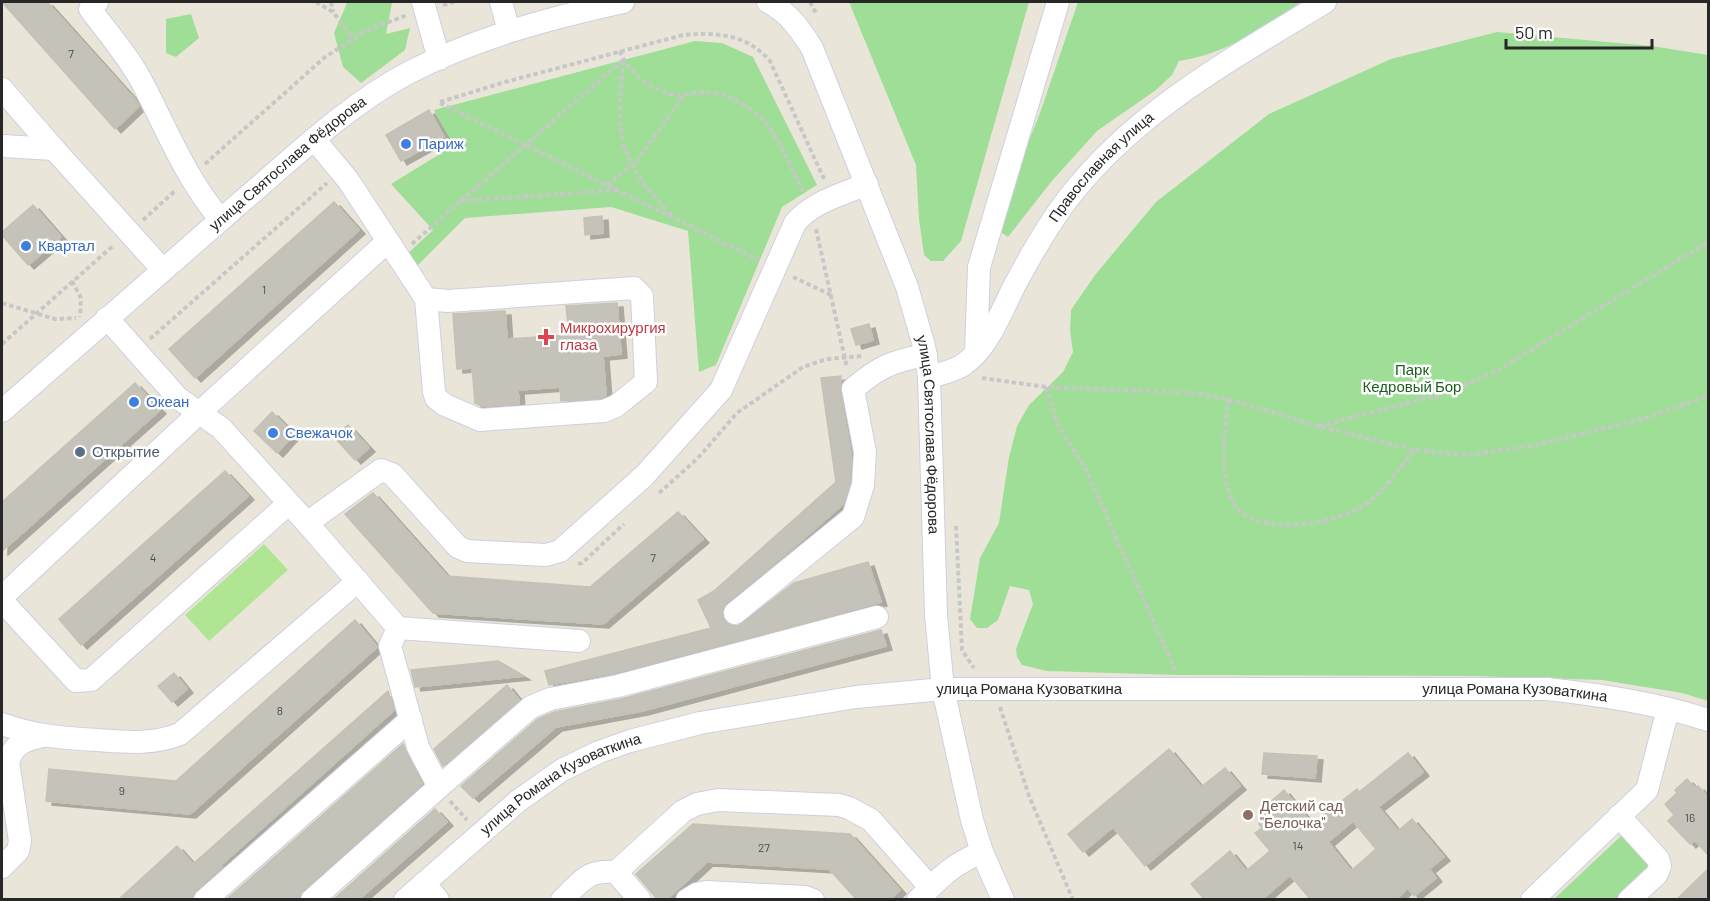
<svg xmlns="http://www.w3.org/2000/svg" width="1710" height="901" font-family="Barlow,sans-serif">
	<style>
		.green { fill: #9fde97 }
		.pitch { fill: #b0e593 }
		.building { fill: #c4c2b9; stroke: #c4c2b3; stroke-width: 1.5; fill-rule: evenodd; filter: url(#shadow) }
		.lines { fill: none; stroke-linecap: round; stroke-linejoin: round }
		.minor-casing { stroke: #cfcee0; stroke-width: 24 }
		.path { stroke: #c7c7c7; stroke-width: 4; stroke-dasharray: 4.5 3; stroke-linecap: butt }
		.minor { stroke: #fff; stroke-width: 22 }
		.shop-dot { fill: #3f7fe0; stroke: #fff; stroke-width: 2 }
		.health-dot { fill: #e0444e; stroke: #fff; stroke-width: 2 }
		.service-dot { fill: #5c6f8a; stroke: #fff; stroke-width: 2 }
		.education-dot { fill: #8d6e63; stroke: #fff; stroke-width: 2 }
		.labels { text-anchor: middle; stroke-width: 5; stroke-linejoin: round; paint-order: stroke }
		.number-label { font-size: 12px; fill: #4e4e4c }
		.shop-label { font-size: 15px; fill: #366cbe; stroke: #fff; text-anchor: start }
		.street-label { font-size: 15px; fill: #272727; stroke: #fff }
		.health-label { font-size: 15px; fill: #be3a42; stroke: #fff; text-anchor: start }
		.park-label { font-size: 15px; fill: #1c5f1d; stroke: #fff }
		.service-label { font-size: 15px; fill: #4e5e75; stroke: #fff; text-anchor: start }
		.education-label { font-size: 15px; fill: #785e54; stroke: #fff; text-anchor: start }
	</style>
	<defs>
		<filter id="shadow"><feDropShadow dx="6" dy="4" stdDeviation="0" flood-color="#0004"/></filter>
	</defs>
	<rect width="100%" height="100%" fill="#e9e6d9"/>
	<g class="green">
		<path d="M 356,2 L 392,3 L 386,34 L 410,28 L 405,50 L 361,83 L 343,67 L 334,33 L 347,3 Z"/>
		<path d="M 849,2 L 1029,2 L 961,241 L 943,261 L 931,261 L 924,255 L 919,219 L 916,165 Z"/>
		<path d="M 1078,2 L 1301,2 C 1260,29 1228,53 1179,61 L 1172,75 L 1156,90 L 1097,131 L 1051,182 L 1008,237 L 998,230 L 1008,193 L 1040,113 Z"/>
		<path d="M 191,14 L 199,38 L 176,57 L 166,53 L 166,19 Z"/>
		<path d="M 1497,32 L 1652,46 L 1708,55 L 1708,701 L 1682,693 L 1602,680 L 1474,676 L 1177,675 L 1047,671 L 1022,665 L 1017,657 L 1016,649 L 1033,604 L 1029,590 L 1010,586 L 998,620 L 987,628 L 977,628 L 970,619 L 980,558 L 999,523 L 1009,457 L 1017,426 L 1029,405 L 1063,372 L 1073,352 L 1070,331 L 1071,310 L 1095,275 L 1156,202 L 1269,114 L 1391,59 Z"/>
		<path d="M 695,41 L 722,43 L 753,57 L 817,185 L 782,207 L 716,365 L 699,372 L 688,231 L 611,207 L 465,218 L 415,268 L 406,255 L 433,230 L 391,184 L 453,146 L 434,110 Z"/>
		<path d="M 1622,835 L 1653,868 L 1619,899 L 1553,900 Z"/>
	</g>
	<path class="pitch" d="M 264,544 L 288,570 L 209,641 L 185,615 Z"/>
	<g class="building">
		<path d="M 2,2 L 47,2 L 136,101 L 139,106 L 115,129 Z"/>
		<path d="M 429,110 L 444,137 L 401,161 L 386,135 Z"/>
		<path d="M 334,202 L 359,230 L 195,378 L 169,349 Z"/>
		<path d="M 33,205 L 61,237 L 28,265 L 2,235 L 2,232 Z"/>
		<path d="M 602,216 L 603,233 L 585,235 L 584,218 Z"/>
		<path d="M 617,303 L 621,354 L 603,356 L 606,395 L 601,398 L 561,401 L 560,387 L 518,390 L 519,404 L 482,406 L 475,403 L 472,368 L 457,369 L 453,314 L 505,311 L 507,339 L 569,335 L 566,306 Z"/>
		<path d="M 869,324 L 873,340 L 856,345 L 851,329 Z"/>
		<path d="M 841,376 L 840,392 L 851,453 L 850,483 L 843,504 L 799,543 L 726,603 L 722,609 L 722,616 L 725,622 L 730,625 L 738,626 L 794,583 L 868,562 L 881,602 L 615,673 L 549,685 L 545,671 L 711,628 L 698,600 L 714,591 L 836,482 L 821,378 Z"/>
		<path d="M 135,383 L 160,410 L 2,551 L 2,502 Z"/>
		<path d="M 272,412 L 294,434 L 277,453 L 254,431 Z"/>
		<path d="M 348,425 L 369,448 L 355,460 L 334,437 Z"/>
		<path d="M 225,471 L 248,496 L 81,645 L 59,619 Z"/>
		<path d="M 373,493 L 447,576 L 590,587 L 678,512 L 703,539 L 603,624 L 433,613 L 345,514 Z"/>
		<path d="M 355,620 L 377,647 L 190,814 L 46,801 L 49,769 L 176,781 Z"/>
		<path d="M 881,630 L 886,646 L 642,711 L 556,727 L 473,798 L 461,786 L 538,719 L 554,712 L 621,699 Z"/>
		<path d="M 498,661 L 524,676 L 415,687 L 411,670 Z"/>
		<path d="M 174,673 L 187,689 L 172,702 L 158,686 Z"/>
		<path d="M 507,685 L 519,700 L 443,766 L 434,749 Z"/>
		<path d="M 388,691 L 394,710 L 220,866 L 222,867 L 196,890 L 192,900 L 118,900 L 177,846 L 193,864 Z"/>
		<path d="M 403,744 L 422,784 L 303,890 L 299,900 L 226,900 Z"/>
		<path d="M 1169,749 L 1201,787 L 1225,768 L 1240,786 L 1145,866 L 1113,827 L 1083,852 L 1068,834 Z"/>
		<path d="M 1264,753 L 1317,756 L 1315,778 L 1262,774 Z"/>
		<path d="M 1408,753 L 1423,772 L 1378,807 L 1398,831 L 1412,819 L 1444,857 L 1429,869 L 1436,878 L 1414,896 L 1408,888 L 1395,900 L 1311,900 L 1290,875 L 1261,900 L 1205,900 L 1191,884 L 1230,851 L 1246,871 L 1270,851 L 1255,833 L 1262,828 L 1259,824 L 1260,811 L 1284,790 L 1312,824 L 1357,789 L 1359,792 ZM 1353,821 L 1376,849 L 1351,871 L 1328,842 Z"/>
		<path d="M 1687,779 L 1695,788 L 1698,786 L 1708,797 L 1708,855 L 1695,840 L 1690,844 L 1668,821 L 1674,815 L 1665,804 L 1677,793 L 1675,790 Z"/>
		<path d="M 435,809 L 447,822 L 358,900 L 333,900 Z"/>
		<path d="M 693,824 L 850,834 L 900,890 L 889,900 L 857,900 L 829,869 L 707,862 L 666,900 L 658,900 L 636,874 Z"/>
		<path d="M 1708,869 L 1708,900 L 1676,900 Z"/>
	</g>
	<g class="lines">
		<defs>
			<g id="minor">
				<path d="M 97,2 L 90,9 C 108,33 129,57 143,84 C 168,132 186,179 221,220"/>
				<path d="M 423,2 L 439,59"/>
				<path d="M 501,2 L 509,31"/>
				<path id="s1" d="M 768,2 C 788,12 800,29 812,48 L 907,287 L 924,346 L 929,377 L 936,615 L 943,689 L 972,820 L 982,852 L 1003,900"/>
				<path d="M 2,89 L 54,149"/>
				<path d="M 2,146 L 54,149 L 163,270"/>
				<path d="M 388,241 L 426,299 L 434,392 L 436,398 L 445,405 L 480,420 L 604,411 L 616,406 L 646,382 L 642,296 L 634,288 L 448,301 L 426,299"/>
				<path d="M 107,318 L 178,398 L 221,428 L 307,523 L 398,628 L 579,641"/>
				<path d="M 976,353 L 979,267 L 1058,2"/>
				<path id="s2" d="M 929,377 C 940,374 954,371 963,365 C 990,347 1002,308 1017,281 C 1032,253 1048,225 1067,200 C 1135,111 1232,59 1325,2"/>
				<path id="s3" d="M 2,411 C 81,342 161,272 240,203 C 293,158 346,106 408,73 C 475,38 550,18 623,2"/>
				<path d="M 307,523 L 381,470 L 392,474 L 458,547 L 467,551 L 546,555 L 560,551 L 644,476 L 721,390 L 795,223 C 812,202 843,194 867,184"/>
				<path d="M 2,597 L 199,413 L 388,241 L 348,180 L 314,139"/>
				<path d="M 2,601 L 76,681 L 91,680 L 288,504"/>
				<path d="M 735,613 L 853,517 L 863,485 L 865,452 L 853,389 C 879,367 892,361 926,355"/>
				<path d="M 2,724 C 35,736 62,738 97,740 C 126,742 152,745 180,734 L 358,581"/>
				<path d="M 439,787 L 531,707 L 550,699 L 618,686 L 877,617"/>
				<path d="M 1619,816 L 1658,859 L 1660,866 L 1657,874 L 1629,900"/>
				<path d="M 2,867 L 18,851 L 20,841 L 8,762 C 14,743 25,740 43,736"/>
				<path d="M 424,883 L 438,900"/>
				<path d="M 205,900 L 411,719"/>
				<path d="M 312,900 L 439,787 L 418,747 L 390,646 L 398,628"/>
				<path id="s4" d="M 405,900 L 518,801 L 562,770 L 599,752 L 630,741 L 700,723 L 856,697 L 943,689 L 1547,689 C 1601,695 1656,703 1708,720"/>
				<path d="M 562,900 C 583,880 586,870 616,872"/>
				<path d="M 640,900 L 616,872 L 683,811 L 697,804 L 718,800 L 839,805 L 849,808 L 871,820 L 930,887"/>
				<path d="M 687,900 L 697,894 L 706,892 L 805,897 L 813,900"/>
				<path d="M 918,900 C 942,876 950,866 982,852"/>
				<path d="M 1532,900 L 1647,790 L 1668,709"/>
			</g>
		</defs>
		<use href="#minor" class="minor-casing"/>
		<g class="path">
			<path d="M 316,2 L 333,12 L 353,38"/>
			<path d="M 331,2 L 333,12"/>
			<path d="M 810,2 L 817,15"/>
			<path d="M 443,5 L 454,2"/>
			<path d="M 620,51 C 627,73 655,92 676,95 C 683,96 689,93 695,93 C 709,91 723,93 735,100 C 746,105 761,115 768,125 C 782,145 792,170 803,191"/>
			<path d="M 623,61 C 621,88 617,118 624,145 C 630,171 653,195 671,215"/>
			<path d="M 440,102 L 505,82 L 683,35 C 716,32 747,34 770,61 L 824,179"/>
			<path d="M 440,103 L 759,260"/>
			<path d="M 205,164 L 324,58 L 363,32 L 407,15"/>
			<path d="M 607,185 L 637,161 L 684,95"/>
			<path d="M 461,201 L 623,60"/>
			<path d="M 143,220 L 175,191"/>
			<path d="M 816,229 L 847,368"/>
			<path d="M 412,244 L 461,201 L 616,190"/>
			<path d="M 793,277 L 831,295"/>
			<path d="M 72,281 L 81,298 L 80,317"/>
			<path d="M 2,303 L 55,319 L 76,318"/>
			<path d="M 150,339 L 327,183"/>
			<path d="M 2,344 L 114,245"/>
			<path d="M 982,378 L 1046,387 L 1194,393 L 1228,399 L 1318,426 L 1415,450 L 1467,455 L 1532,446 L 1643,419 L 1708,396"/>
			<path d="M 1046,387 L 1058,425 L 1086,470 L 1175,670"/>
			<path d="M 1228,399 C 1226,432 1217,473 1234,503 C 1254,540 1342,523 1369,502 C 1386,488 1400,467 1414,451"/>
			<path d="M 1319,426 L 1439,395 L 1493,373 L 1708,242"/>
			<path d="M 659,493 L 698,458 L 737,413 L 803,367 L 827,359 L 862,356"/>
			<path d="M 956,526 L 962,650 L 974,668"/>
			<path d="M 578,564 L 582,563 L 624,524"/>
			<path d="M 1000,707 L 1029,796 L 1073,900"/>
			<path d="M 450,801 L 467,820"/>
		</g>
		<use href="#minor" class="minor"/>
	</g>
	<g class="shop-dot">
		<circle cx="406" cy="144" r="6"/>
		<circle cx="26" cy="246" r="6"/>
		<circle cx="134" cy="402" r="6"/>
		<circle cx="273" cy="433" r="6"/>
	</g>
	<path class="health-dot" d="M543 328h6v6h6v6h-6v6h-6v-6h-6v-6h6z"/>
	<circle class="service-dot" cx="80" cy="452" r="6"/>
	<circle class="education-dot" cx="1248" cy="815" r="6"/>
	<g class="labels">
		<g class="number-label">
			<text x="71" y="58">7</text>
			<text x="264" y="294">1</text>
			<text x="153" y="562">4</text>
			<text x="653" y="562">7</text>
			<text x="280" y="715">8</text>
			<text x="122" y="795">9</text>
			<text x="1690" y="822">16</text>
			<text x="1298" y="850">14</text>
			<text x="764" y="852">27</text>
		</g>
		<g class="shop-label">
			<text x="418" y="149">Париж</text>
			<text x="38" y="251">Квартал</text>
			<text x="146" y="407">Океан</text>
			<text x="285" y="438">Свежачок</text>
		</g>
		<g class="street-label">
			<text dy="5" stroke="none"><textPath href="#s3" startOffset="378">улица Святослава Фёдорова</textPath></text>
			<text dy="5" stroke="none"><textPath href="#s2" startOffset="280">Православная улица</textPath></text>
			<text dy="5" stroke="none"><textPath href="#s1" startOffset="472">улица Святослава Фёдорова</textPath></text>
			<text dy="5" stroke="none"><textPath href="#s4" startOffset="682">улица Романа Кузоваткина</textPath></text>
			<text dy="5" stroke="none"><textPath href="#s4" startOffset="1168">улица Романа Кузоваткина</textPath></text>
			<text dy="5" stroke="none"><textPath href="#s4" startOffset="196">улица Романа Кузоваткина</textPath></text>
		</g>
		<g class="health-label">
			<text x="560" y="333">Микрохирургия<tspan x="560" dy="17">глаза</tspan></text>
		</g>
		<g class="park-label">
			<text x="1412" y="375">Парк<tspan x="1412" dy="17">Кедровый Бор</tspan></text>
		</g>
		<g class="service-label">
			<text x="92" y="457">Открытие</text>
		</g>
		<g class="education-label">
			<text x="1260" y="811">Детский сад<tspan x="1260" dy="17">"Белочка"</tspan></text>
		</g>
	</g>
	<rect width="1710" height="901" fill="none" stroke="#272727" stroke-width="6"/>
	<path d="M1506 39v9h146v-9" fill="none" stroke="#272727" stroke-width="3"/>
	<text x="1515" y="39" font-size="18" fill="#272727" stroke="#ffffff" stroke-width="4.5" paint-order="stroke">50 m</text>
</svg>
